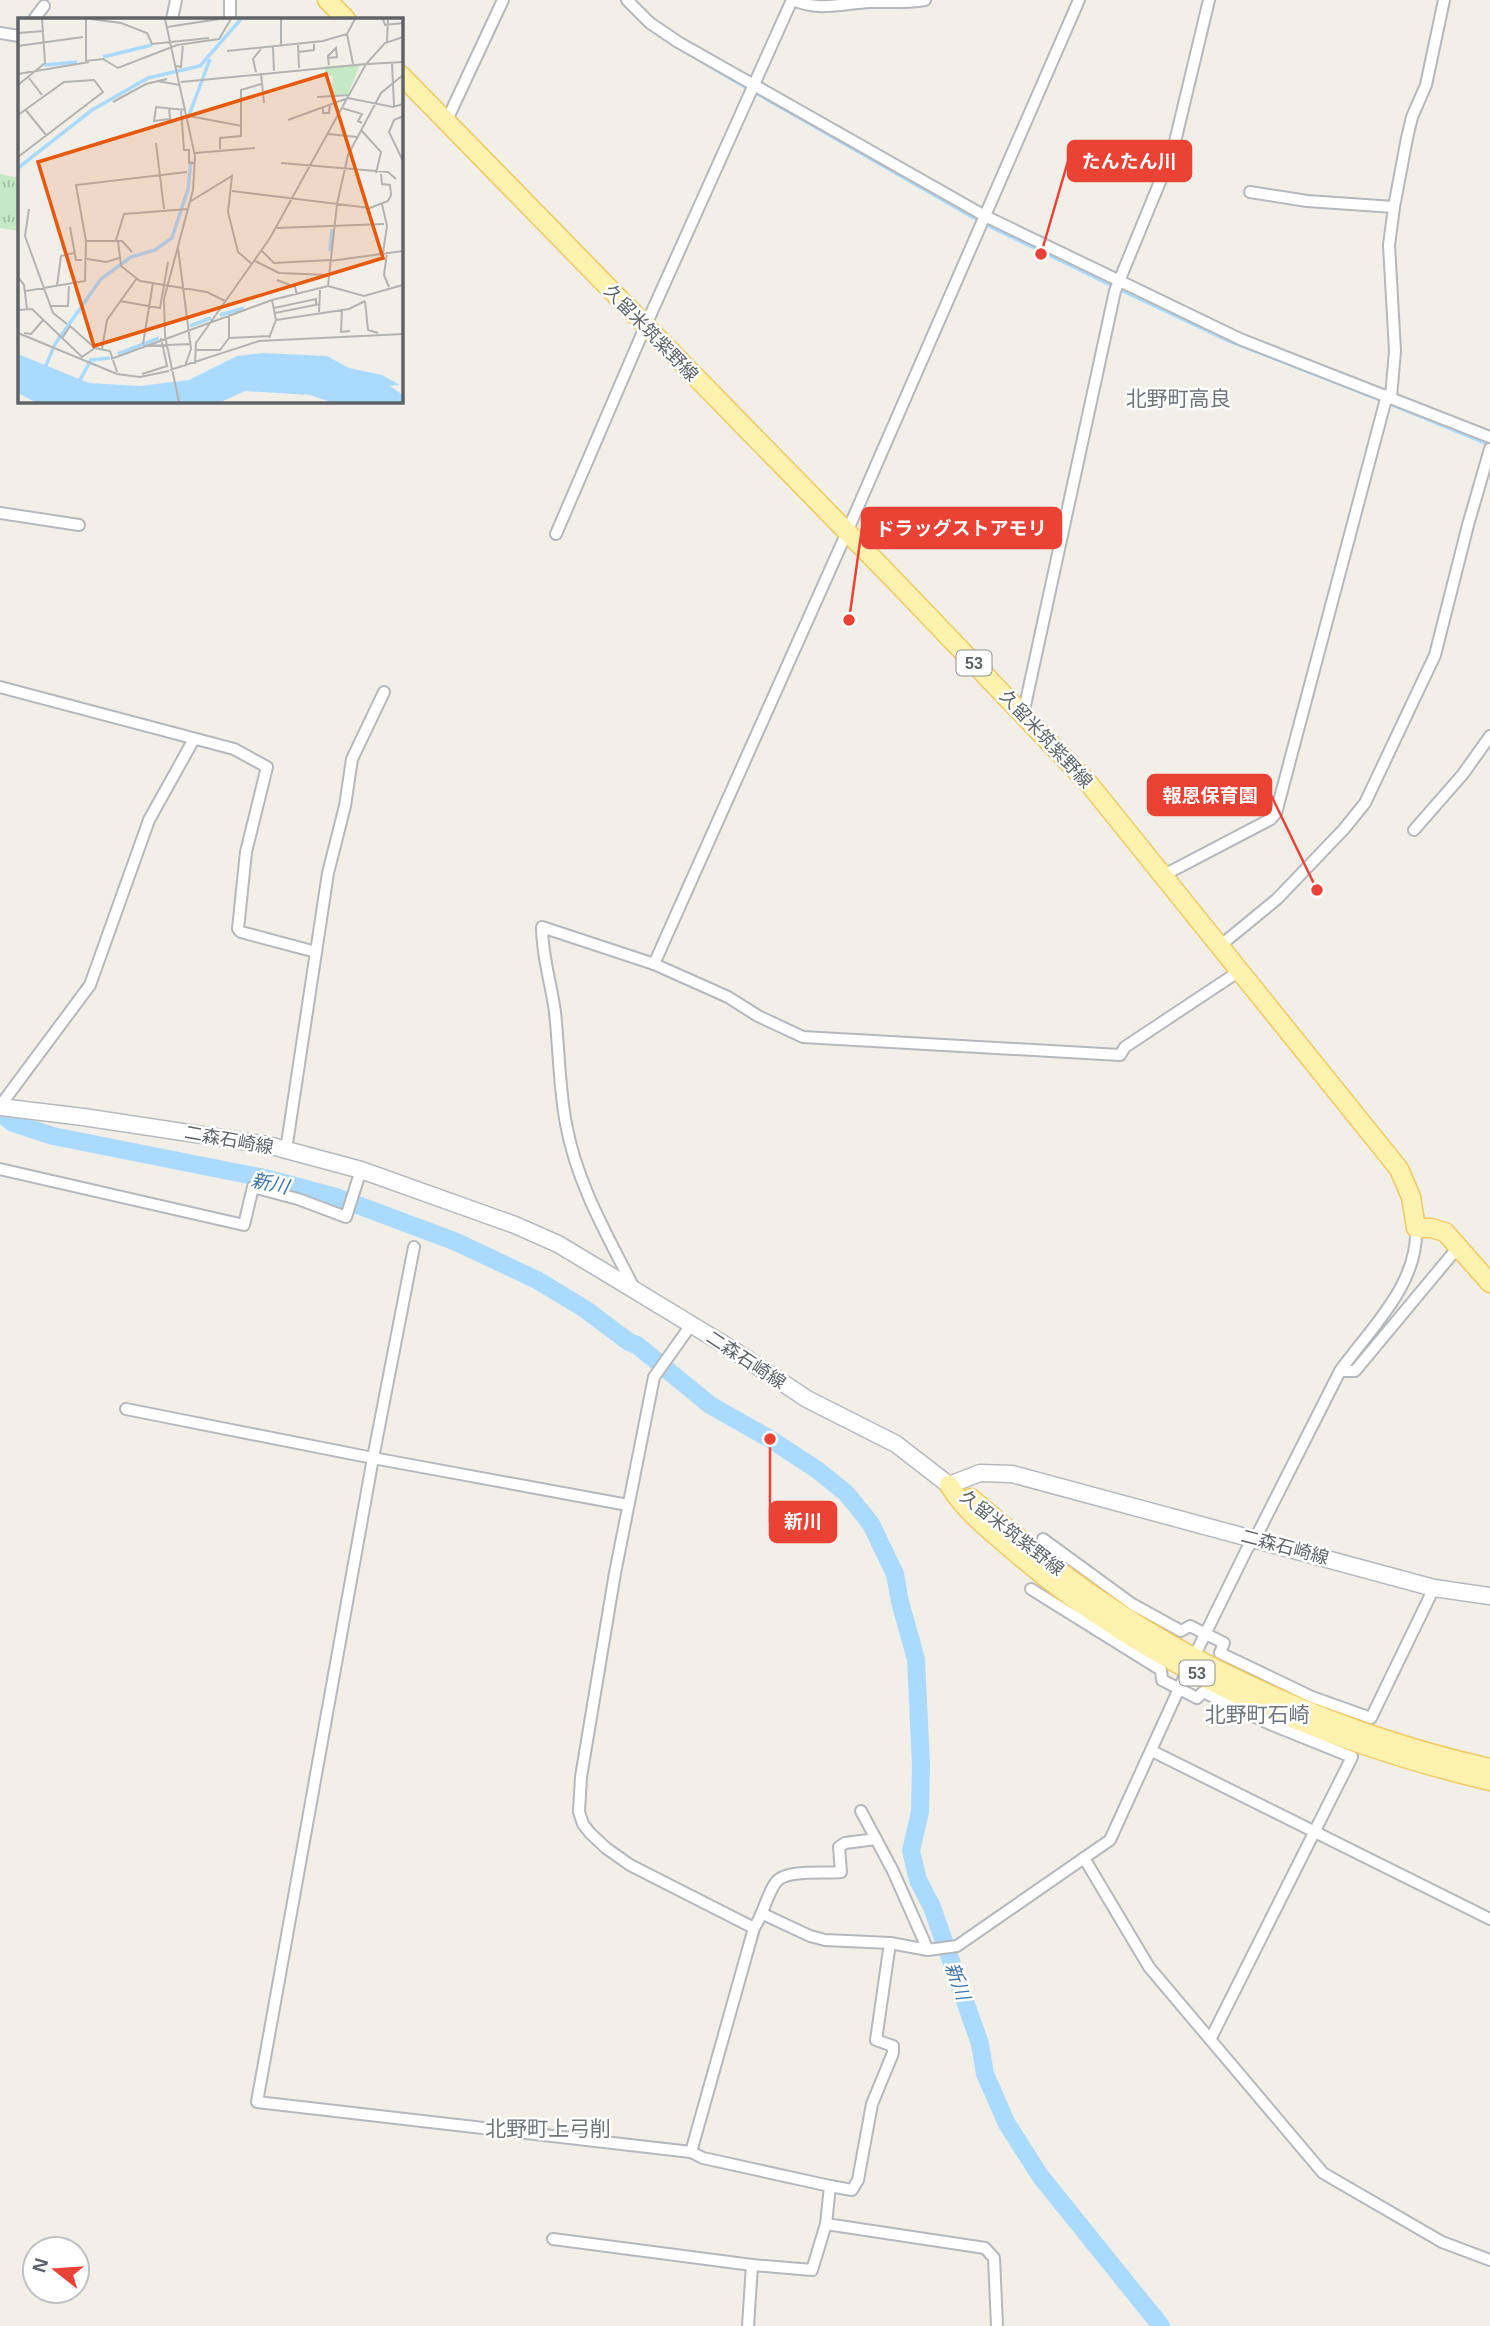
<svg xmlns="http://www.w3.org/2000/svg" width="1490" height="2326" font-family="Arial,'Noto Sans JP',sans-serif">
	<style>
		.grass { fill: url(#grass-tufts) }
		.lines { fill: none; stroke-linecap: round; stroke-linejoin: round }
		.stream { stroke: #aadaff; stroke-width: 2.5 }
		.river { stroke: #aadaff; stroke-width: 18 }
		.minor-casing { stroke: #b5b8bc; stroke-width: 14 }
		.secondary-casing { stroke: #b6babf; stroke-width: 19 }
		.primary-casing { stroke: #f2c960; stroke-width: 21 }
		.minor { stroke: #fff; stroke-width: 10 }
		.secondary { stroke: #fff; stroke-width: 16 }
		.primary { stroke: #fff2af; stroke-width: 18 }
		.labels { text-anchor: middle; stroke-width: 5; stroke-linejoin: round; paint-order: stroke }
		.shield { fill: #fff; stroke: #8f9295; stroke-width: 2 }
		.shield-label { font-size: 16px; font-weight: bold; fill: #5f6368 }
		.street-label { font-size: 18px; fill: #5f6368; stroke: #fff }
		.water-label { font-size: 19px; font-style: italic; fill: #4174aa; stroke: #fff }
		.quarter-label { font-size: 21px; fill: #70757a; stroke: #fff }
		.inset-river { fill: none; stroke: #aadaff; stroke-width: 3.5 }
		.inset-road { fill: none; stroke: #b3b3b1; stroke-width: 2 }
		.view { fill: #e8590c; fill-opacity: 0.15; stroke: #e8590c; stroke-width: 3.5 }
		.inset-edge { fill: none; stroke: #5f6368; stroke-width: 3.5 }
		.leader { fill: none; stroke: #ea4335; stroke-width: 2.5 }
		.callout-dot { fill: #ea4335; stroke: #fff; stroke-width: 2.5 }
		.callout { fill: #ea4335; stroke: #ea4335; stroke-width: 2.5 }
		.callout-label { font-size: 19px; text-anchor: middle; font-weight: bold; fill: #fff }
	</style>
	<defs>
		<pattern id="grass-tufts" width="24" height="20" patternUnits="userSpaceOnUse" patternTransform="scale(1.75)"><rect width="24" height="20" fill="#c5e8c5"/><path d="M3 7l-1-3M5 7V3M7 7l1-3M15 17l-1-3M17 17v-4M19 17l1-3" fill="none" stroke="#a3c0a4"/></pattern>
	</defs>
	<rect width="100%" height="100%" fill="#f1efe8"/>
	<path class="grass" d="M 0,174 L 19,178 L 19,231 L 0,228 Z"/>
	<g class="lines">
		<g class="stream">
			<path d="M 688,54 L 749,90"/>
			<path d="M 755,93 L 980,222"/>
			<path d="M 986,225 L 1112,286"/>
			<path d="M 1118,289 L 1228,341 L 1382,401"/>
			<path d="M 1389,404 L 1489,445"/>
		</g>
		<path class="river" d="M 0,1113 L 13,1123 L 53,1136 L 269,1179 L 336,1197 L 454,1241 L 537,1280 L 585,1309 L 629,1342 L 637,1345 L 710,1405 L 770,1439 L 816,1469 L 846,1493 L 871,1524 L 895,1574 L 900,1602 L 916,1659 L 921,1765 L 920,1812 L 911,1851 L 918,1880 L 932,1907 L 980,2044 L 985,2074 L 1007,2124 L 1041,2177 L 1161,2326"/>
		<defs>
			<g id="minor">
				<path d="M 230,0 L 230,19"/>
				<path d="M 627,0 L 650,23 L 678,42 L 985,216 L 1240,339 L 1490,437"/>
				<path d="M 793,0 C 819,12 844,3 870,2 C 888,2 907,3 925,0"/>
				<path d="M 34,19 L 44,6"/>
				<path d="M 172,19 L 176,0"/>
				<path d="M 0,33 L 19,36"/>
				<path d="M 446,122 L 503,0"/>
				<path d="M 1250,192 L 1307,201 L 1394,207"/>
				<path d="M 1391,397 L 1395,351 L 1389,245 L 1394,207 L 1407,138 L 1412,117 L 1426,85 L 1444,0"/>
				<path d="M 0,513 L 79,525"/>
				<path d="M 556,534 L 645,327 L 792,0"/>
				<path d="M 0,687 L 234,749 L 267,767 L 246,852 L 238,929 L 241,932 L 316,952"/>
				<path d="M 1023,715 L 1115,291 L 1173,150 L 1209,0"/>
				<path d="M 1414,830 L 1463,774 L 1490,736"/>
				<path d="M 1164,875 L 1271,819 L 1276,813 L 1387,395"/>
				<path d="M 1221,945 L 1277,899 L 1344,829 L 1365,803 L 1435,655 L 1468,525 L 1490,449"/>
				<path d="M 654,964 L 847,532 L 1079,0"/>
				<path d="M 0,1106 L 90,985 L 149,820 L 194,739"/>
				<path d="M 286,1150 L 328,873 L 345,806 L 352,759 L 384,692"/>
				<path d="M 0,1169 L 244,1225 L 253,1187 L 298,1199 L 346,1217 L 361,1170"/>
				<path d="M 414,1247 L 373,1458 L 257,2102 L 691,2152 L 703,2158 L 830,2186 L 826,2224 L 812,2270 L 752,2265 L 553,2239"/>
				<path d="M 634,1288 C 607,1235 577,1184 566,1124 C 559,1087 559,1049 555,1012 C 551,983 542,956 542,927 L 654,964 L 728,997 L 758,1016 L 803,1037 L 1120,1055 L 1125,1047 L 1241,970"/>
				<path d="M 691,1325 L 654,1377 L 615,1573 L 581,1777 L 579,1812 L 583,1824 L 590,1833 L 606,1848 L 630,1865 L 754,1928"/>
				<path d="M 1340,1371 C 1370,1329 1419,1284 1416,1228"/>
				<path d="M 126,1409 L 373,1458 L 628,1505"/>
				<path d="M 1043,1539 L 1132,1604 L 1181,1631 L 1190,1626 L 1224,1643 L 1220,1653 L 1312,1697 L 1371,1718 L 1434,1588"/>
				<path d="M 1031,1589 L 1161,1670 L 1162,1680 L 1197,1698 L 1203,1692 L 1270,1724 L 1352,1757 L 1211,2038"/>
				<path d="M 1152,1751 L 1490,1919"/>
				<path d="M 861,1811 L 893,1871 L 928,1950"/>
				<path d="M 1084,1858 L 1149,1967 L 1323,2173 L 1442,2242 L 1490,2260"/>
				<path d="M 763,1914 L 810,1936 L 825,1940 L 890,1943 L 928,1950 L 957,1946 L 1110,1840 L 1188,1669 L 1247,1549 L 1255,1539 L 1340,1371 L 1355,1371 L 1459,1246"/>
				<path d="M 691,2152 L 754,1928 C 763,1915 767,1894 776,1882 C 786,1869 825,1874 841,1872 L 839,1847 L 845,1843 L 876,1839"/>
				<path d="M 830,2186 L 852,2190 L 858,2180 L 872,2104 L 893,2053 L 893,2046 L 876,2040 L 890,1943"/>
				<path d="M 826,2224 L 985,2248 L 994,2258 L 997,2326"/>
				<path d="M 748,2326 L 752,2265"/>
			</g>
			<path id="secondary" d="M 0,1107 L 83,1117 L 268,1145 L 361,1170 L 515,1225 L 558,1244 L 603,1271 L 730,1348 L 807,1399 L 896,1444 L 949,1485 L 980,1473 L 1012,1474 L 1434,1588 L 1490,1596"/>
			<g id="primary">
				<path d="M 327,0 L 346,19"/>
				<path d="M 401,75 L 897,583 L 1090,785 L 1399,1169 L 1411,1197 L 1416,1228 L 1431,1228 L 1445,1232 L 1490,1283"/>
				<path d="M 949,1485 C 967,1514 990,1530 1016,1553 C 1146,1666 1323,1742 1490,1781"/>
				<path d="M 971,1498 C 1003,1525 1036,1554 1070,1579 C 1192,1669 1342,1735 1490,1768"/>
			</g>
		</defs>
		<use href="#minor" class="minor-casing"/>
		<use href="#secondary" class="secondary-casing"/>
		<use href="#primary" class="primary-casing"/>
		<use href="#minor" class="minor"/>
		<use href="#secondary" class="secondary"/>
		<use href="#primary" class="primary"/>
	</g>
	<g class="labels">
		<g class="shield">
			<rect x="956.5" y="650.5" width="35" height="25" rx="5"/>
			<rect x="1179.5" y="1660.5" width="35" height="25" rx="5"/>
		</g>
		<g class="shield-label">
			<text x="974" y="669">53</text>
			<text x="1197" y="1679">53</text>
		</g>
		<g class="street-label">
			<text transform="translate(651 333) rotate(46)" y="6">久留米筑紫野線</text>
			<text transform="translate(1046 739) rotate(47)" y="6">久留米筑紫野線</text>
			<text transform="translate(229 1140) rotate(10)" y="6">二森石崎線</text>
			<text transform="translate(746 1360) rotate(33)" y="6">二森石崎線</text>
			<text transform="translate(1012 1533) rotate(38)" y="6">久留米筑紫野線</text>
			<text transform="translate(1285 1547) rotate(15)" y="6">二森石崎線</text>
		</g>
		<g class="water-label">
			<text transform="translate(270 1183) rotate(12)" y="7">新川</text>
			<text transform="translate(958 1981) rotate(70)" y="7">新川</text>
		</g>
		<g class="quarter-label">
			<text x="1178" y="406">北野町高良</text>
			<text x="1257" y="1722">北野町石崎</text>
			<text x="548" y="2136">北野町上弓削</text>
		</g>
	</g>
	<g transform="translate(18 18)">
		<rect width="385" height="385" fill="#f1efe8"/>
		<path d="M 342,47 L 330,76 L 313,77 L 315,58 L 307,57 L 307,48 Z" fill="#c5e8c5"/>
		<path d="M 245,335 L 309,338 L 331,350 L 364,357 L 382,367 L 372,368 L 385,377 L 385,384 L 313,384 L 292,377 L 227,373 L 203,384 L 17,384 L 0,375 L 0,336 L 71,365 L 122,368 L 171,362 L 219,338 Z" fill="#aadaff"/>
		<path class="inset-river" d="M 85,39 L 134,27M 26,47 L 59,44M 170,100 L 192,41M 0,150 L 74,92 L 130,60 L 182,48 L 223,1M 312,233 L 314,211M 0,270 L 0,310M 202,297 L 226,290M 172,308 L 193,300M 100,336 L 141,320M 26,352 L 37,326 L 83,261 L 113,239 L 137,232 L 154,220 L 170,171 L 173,143M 62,362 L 73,342 L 92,340"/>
		<path class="inset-road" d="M 68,1 L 68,43 L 85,41 L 100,50 L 159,27 L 201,21 L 213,1M 73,1 L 103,5 L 129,15 L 134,26 L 191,20M 147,1 L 177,138 L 175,172 L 146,281 L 147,318 L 161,384M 263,1 L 263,28M 365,1 L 367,7 L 385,5M 149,9 L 201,1M 0,15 L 26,13M 329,16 L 335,46M 369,24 L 370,1M 280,25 L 281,50M 0,28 L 65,19M 255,29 L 256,53M 209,33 L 305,23 L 329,16 L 337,1M 280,34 L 296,32 L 296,26M 310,40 L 319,39 L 318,30 L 310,38 L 310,40 L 311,47M 374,45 L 376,88M 349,46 L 385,44M 158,48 L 163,49 L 165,26M 238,54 L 235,41 L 243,31M 243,55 L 246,85M 0,56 L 71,44M 11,60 L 24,77M 139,63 L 162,67M 163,64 L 348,46M 0,67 L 27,45 L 24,1M 299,79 L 332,77M 95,84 L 128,66 L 149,61M 305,88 L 305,95 L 311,95 L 312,86M 151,90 L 152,101 L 136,103 L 138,89 L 168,92M 324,90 L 344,96 L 340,103 L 344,105M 7,91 L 28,117M 163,91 L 166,132 L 171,132 L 171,145 L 177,145M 0,97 L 46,64 L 76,62 L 85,74 L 0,139M 171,98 L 224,108M 385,98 L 376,102 L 371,114 L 385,143M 270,102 L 330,80 L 375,89 L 385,86M 343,112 L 363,134 L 358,155M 310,116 L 339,119M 138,125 L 146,191M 202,131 L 202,120 L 223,118 L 223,72 L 243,66M 177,135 L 237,130M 263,145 L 370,154 L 378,161M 338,154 L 349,189M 214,173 L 352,190 L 370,183 L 373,177 L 372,167 L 364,166 L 363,156M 173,183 L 214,158 L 210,194 L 220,234 L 234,246M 364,186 L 369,208 L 365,235M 11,191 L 7,218 L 35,295 L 49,306M 52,209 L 58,242 L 64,242M 258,210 L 366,206M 98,222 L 106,196 L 170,191M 68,223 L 104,223 L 114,234M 100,223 L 103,248 L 122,263 L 189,274 L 207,283M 160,230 L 173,331 L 167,348M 244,233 L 256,245 L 312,242M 369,234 L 366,257 L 371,269M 69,241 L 88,244 L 101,240M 237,243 L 261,255 L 311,257M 312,243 L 385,233M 0,259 L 6,267 L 9,291M 259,262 L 277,269 L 279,277M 39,268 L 43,238 L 56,235M 310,268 L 319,186 L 330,137 L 363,75 L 385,57M 8,273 L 67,263 L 68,223 L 58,167 L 169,154M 102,283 L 142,290 L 150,244M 347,283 L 350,312 L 360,315M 32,288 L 50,288 L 51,268M 256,290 L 298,281 L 298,287M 324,291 L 323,314 L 332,313M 0,292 L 14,291 L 64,339 L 77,330M 301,294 L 302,272M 257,295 L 302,286M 258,302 L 331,291 L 347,283M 0,315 L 99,356 L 122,359 L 151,353M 6,315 L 13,316 L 26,301M 45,319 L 52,308 L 77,330 L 92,333 L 99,354M 211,320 L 211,296M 251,320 L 258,302 L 254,282M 125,326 L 135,265M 125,328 L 173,326M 84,331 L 89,302 L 119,260M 177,332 L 202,332 L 211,320 L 253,318M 93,341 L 254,282 L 310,268 L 346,278 L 385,267M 177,346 L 178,325 L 252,220 L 348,46 L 367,25 L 385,19M 152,352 L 241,323 L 385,316M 124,356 L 149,348 L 143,320"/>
		<path class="view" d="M 308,56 L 365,240 L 76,328 L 20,144 Z"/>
		<rect width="385" height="385" class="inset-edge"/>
	</g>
	<path class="leader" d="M1041 254L1068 161M849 620L862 528M1317 890L1271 795M770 1439L770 1522"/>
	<g class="callout-dot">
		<circle cx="1041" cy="254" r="7"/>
		<circle cx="849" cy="620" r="7"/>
		<circle cx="1317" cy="890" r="7"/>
		<circle cx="770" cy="1439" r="7"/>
	</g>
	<g class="callout">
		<rect x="1068" y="141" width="123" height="40" rx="7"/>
		<rect x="862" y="508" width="199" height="40" rx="7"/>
		<rect x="1148" y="775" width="123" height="40" rx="7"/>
		<rect x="770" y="1502" width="66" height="40" rx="7"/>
	</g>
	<g class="callout-label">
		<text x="1129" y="168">たんたん川</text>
		<text x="961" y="535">ドラッグストアモリ</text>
		<text x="1210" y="802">報恩保育園</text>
		<text x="803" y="1528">新川</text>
	</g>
	<g transform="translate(56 2270) rotate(287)"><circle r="33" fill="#ffffff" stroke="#bfc1c3" stroke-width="2"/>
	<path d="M0-5L12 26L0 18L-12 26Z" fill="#ea4335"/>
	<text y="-10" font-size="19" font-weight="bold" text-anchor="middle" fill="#5f6368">N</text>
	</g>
</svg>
